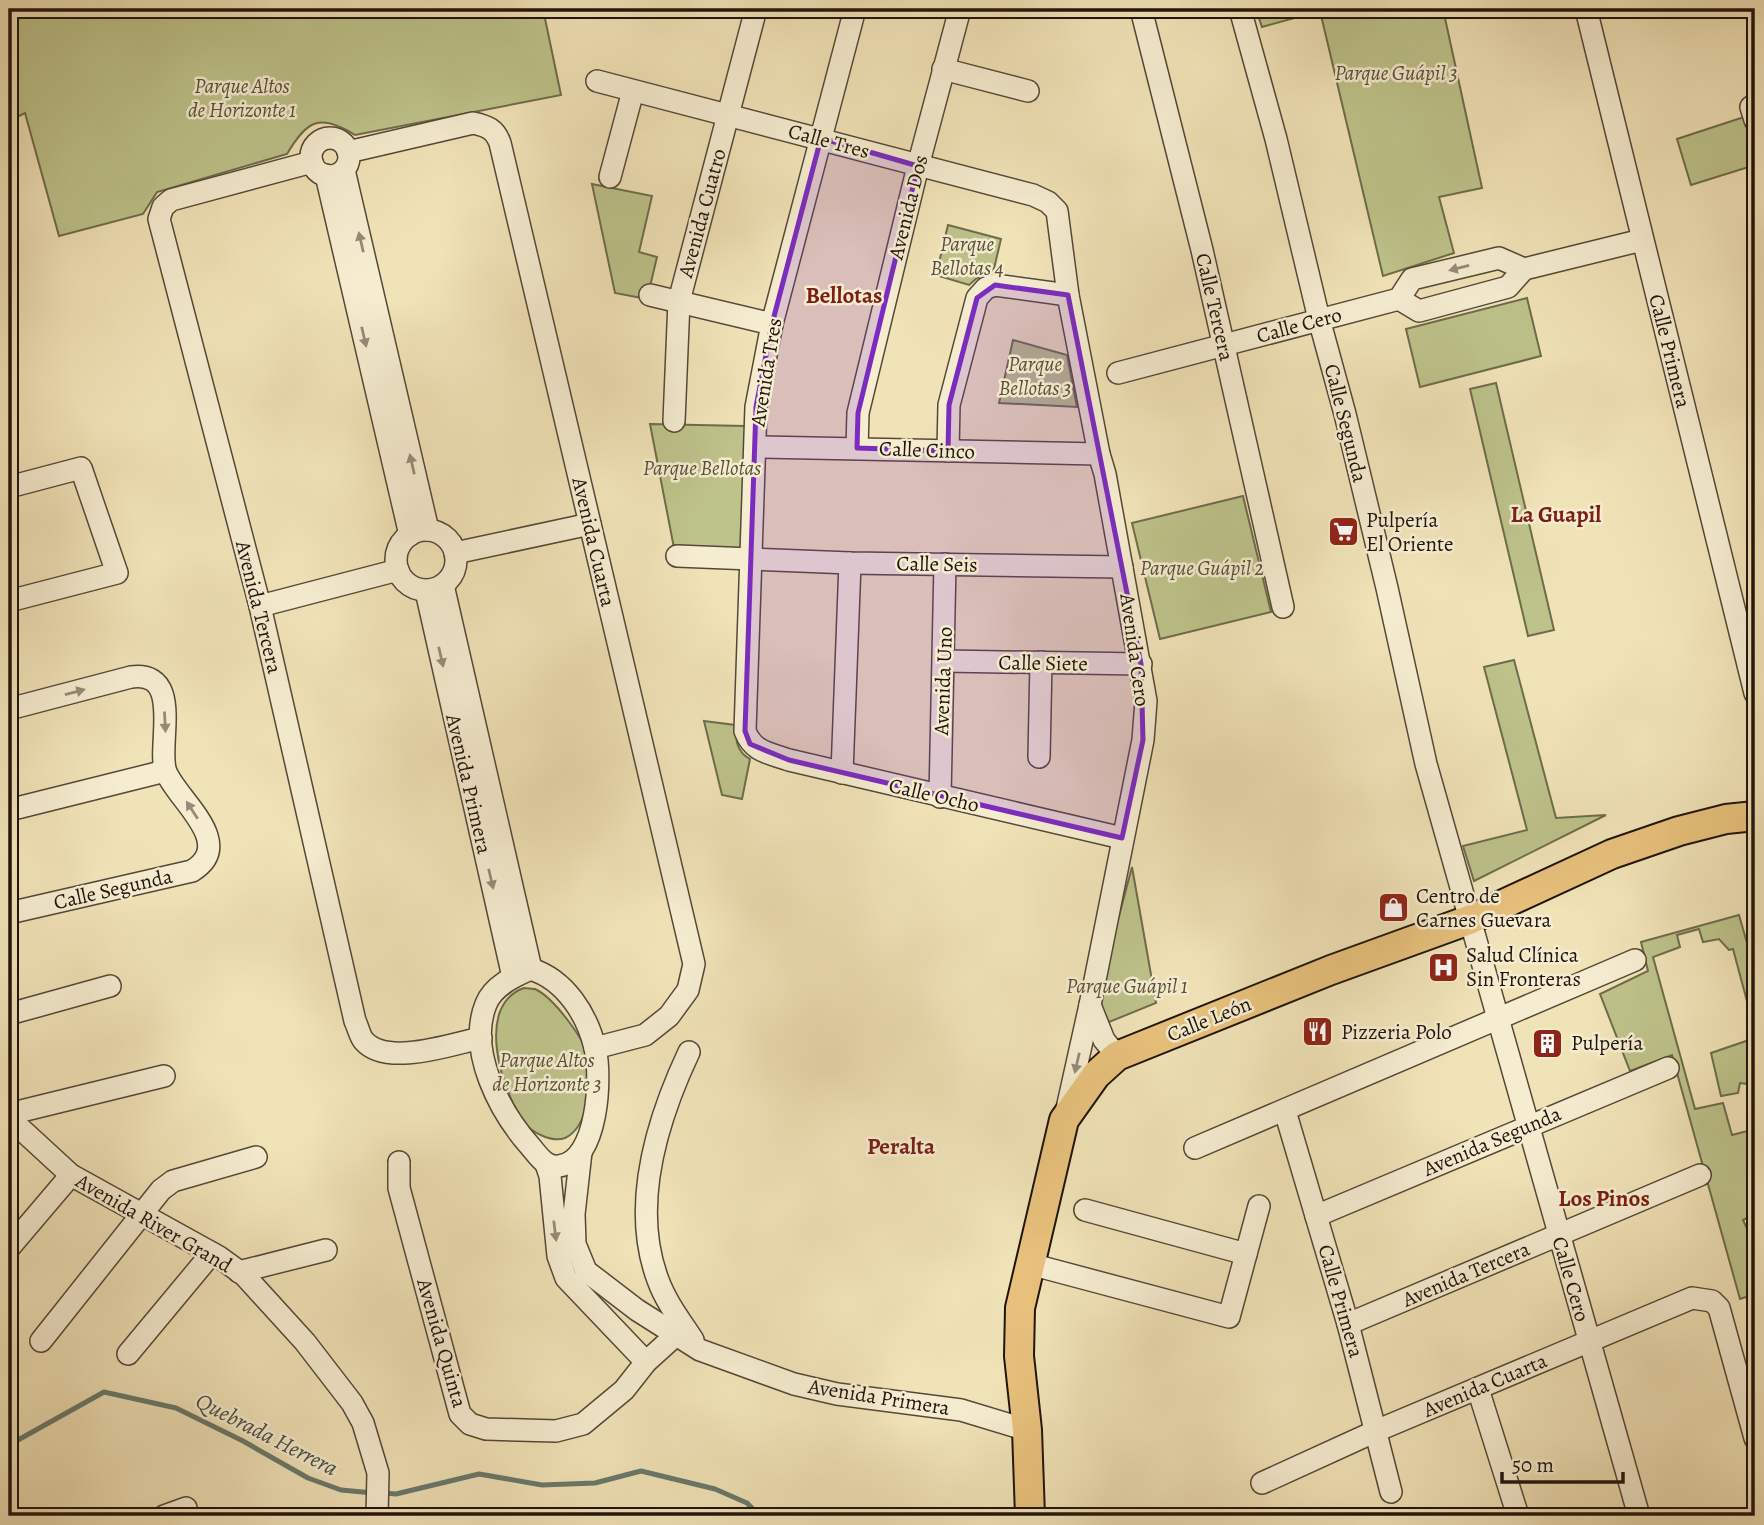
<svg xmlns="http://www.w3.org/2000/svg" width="1764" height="1525" font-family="Alegreya,serif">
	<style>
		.green { fill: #bec38b; stroke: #6e6c4c; stroke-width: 2 }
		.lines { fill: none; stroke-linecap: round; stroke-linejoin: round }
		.stream { stroke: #697a6d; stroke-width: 5 }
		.river { stroke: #9bbeae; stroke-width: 30 }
		.minor-casing { stroke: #544837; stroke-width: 24 }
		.major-casing { stroke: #1f140c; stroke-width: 32 }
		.minor { stroke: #f6edd1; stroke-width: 21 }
		.major { stroke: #e8c27c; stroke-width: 28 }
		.oneway { fill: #958b78 }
		.marked { fill: #7b2cbf; fill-opacity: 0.2; stroke: #7b2cbf; stroke-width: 5; stroke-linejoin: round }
		.labels { text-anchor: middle; stroke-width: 5; stroke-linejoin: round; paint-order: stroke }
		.park-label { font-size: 21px; font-style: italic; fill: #575138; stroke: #f6edd1 }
		.street-label { font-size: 21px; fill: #1f140c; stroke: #f6edd1 }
		.poi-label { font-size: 21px; fill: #1f140c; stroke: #f6edd1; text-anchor: start }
		.neighbourhood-label { font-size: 23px; font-weight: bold; fill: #7a1f14; stroke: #f6edd1 }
		.water-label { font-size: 23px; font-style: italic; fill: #4a5045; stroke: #f6edd1 }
	</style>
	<rect width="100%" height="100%" fill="#f1e3b8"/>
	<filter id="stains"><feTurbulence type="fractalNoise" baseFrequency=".00286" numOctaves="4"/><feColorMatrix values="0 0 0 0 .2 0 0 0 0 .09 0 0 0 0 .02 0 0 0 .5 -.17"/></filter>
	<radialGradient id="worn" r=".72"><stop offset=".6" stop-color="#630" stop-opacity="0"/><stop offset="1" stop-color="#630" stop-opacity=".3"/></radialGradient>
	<g class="green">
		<path d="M 9,9 L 543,9 L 561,95 L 355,135 C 320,113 307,120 287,154 L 157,192 L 143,214 L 59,236 L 25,113 L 9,121 Z"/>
		<path d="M 1256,9 L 1443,9 L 1482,188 L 1439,197 L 1454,253 L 1383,276 L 1320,11 L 1262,27 Z"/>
		<path d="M 1747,116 L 1755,143 L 1755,165 L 1691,185 L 1677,139 Z"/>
		<path d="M 592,184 L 652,196 L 639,252 L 657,257 L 647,299 L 615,293 Z"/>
		<path d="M 948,225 L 1001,239 L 992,277 L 977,278 L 969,285 L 936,275 Z"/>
		<path d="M 1527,298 L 1541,356 L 1420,387 L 1406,329 Z"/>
		<path d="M 1013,340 L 1067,355 L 1077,407 L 999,403 Z"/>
		<path d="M 1496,383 L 1554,630 L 1528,636 L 1470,389 Z"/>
		<path d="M 650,424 L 745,426 L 746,550 L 674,548 Z"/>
		<path d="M 1243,496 L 1271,612 L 1160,639 L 1132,523 Z"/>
		<path d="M 1514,660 L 1556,818 L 1606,815 L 1474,881 L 1463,846 L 1527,830 L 1484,667 Z"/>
		<path d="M 704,721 L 735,725 C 736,739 736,752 750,759 L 742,799 L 722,795 Z"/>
		<path d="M 1132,867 L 1156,1003 L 1104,1024 L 1095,1006 Z"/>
		<path d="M 1739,915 L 1755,971 L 1755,1031 L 1733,949 L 1729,950 L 1719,939 L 1703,942 L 1699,929 L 1677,935 L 1680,947 L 1653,957 L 1695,1109 L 1723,1103 L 1732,1135 L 1755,1129 L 1755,1214 L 1743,1220 L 1750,1235 L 1755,1232 L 1755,1294 L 1740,1299 L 1672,1055 L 1630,1071 L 1600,994 L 1648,971 L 1641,942 Z"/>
		<path d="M 524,988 C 525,988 534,989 535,989 C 553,997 586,1040 589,1060 C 592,1082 589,1127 565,1138 C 552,1143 530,1132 523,1121 C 501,1089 475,1005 524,988 Z"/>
		<path d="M 1755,1038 L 1755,1085 L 1740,1083 L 1738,1093 L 1721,1096 L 1711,1053 Z"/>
	</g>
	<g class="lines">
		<g class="stream">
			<path d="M 9,1445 L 104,1392 L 176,1408 L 243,1441 L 308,1478 L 341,1490 L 374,1493"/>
			<path d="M 384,1493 L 396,1494 L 479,1474 L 542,1485 L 595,1483 L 641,1471 L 715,1489 L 747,1503 L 760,1516"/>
		</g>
		<path class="river" d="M 9,10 L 11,9"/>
		<defs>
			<g id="minor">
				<path d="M 855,9 L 772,324 L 756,407 L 745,731 C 753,752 769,753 789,760 L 1122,838"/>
				<path d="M 1141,9 L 1202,250 L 1283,607"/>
				<path d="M 1240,9 L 1276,139 L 1319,319 L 1345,414 L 1387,588 L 1426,764 L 1639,1516"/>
				<path d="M 1586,9 L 1755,693"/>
				<path d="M 943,69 L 1028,91"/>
				<path d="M 597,81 L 1033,195 L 1048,202 L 1057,211 L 1068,295 L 1099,454 L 1105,474 L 1146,701 L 1143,740 L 1090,1005 L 1066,1113"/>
				<path d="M 1755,106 L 1751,107 L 1755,120"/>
				<circle cx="330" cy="157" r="19"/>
				<path d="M 348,152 L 473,123 C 487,126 495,129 500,143 L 694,964 L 688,990 L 669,1016 L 645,1035 L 595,1048"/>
				<path d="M 312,162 L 171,200 L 163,207 L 159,219 L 260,606 L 355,1021 C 358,1027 360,1037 364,1041 C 387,1067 452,1044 481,1038"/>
				<path d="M 344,170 L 428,530"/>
				<path d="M 326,175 L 410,535"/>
				<path d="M 610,177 L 633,91"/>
				<path d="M 650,295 L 772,324"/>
				<path d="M 1399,299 L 1419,311 L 1508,287 L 1524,269 L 1642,240"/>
				<path d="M 1118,373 L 1399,299 L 1412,279 L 1499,258 L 1524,269"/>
				<path d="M 674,421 L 679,301 L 756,9"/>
				<path d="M 756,447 L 1099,454"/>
				<path d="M 857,448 L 858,413 L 918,166 L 960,9"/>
				<path d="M 948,451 L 949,405 L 977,298 L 986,288 L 995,285 L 1068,295"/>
				<path d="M 9,487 L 81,468 L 117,573 L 9,601"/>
				<circle cx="426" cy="560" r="30"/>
				<path d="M 455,553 L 590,524"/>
				<path d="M 677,556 L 850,563 L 1122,567"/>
				<path d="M 443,585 L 531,969"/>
				<path d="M 426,591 L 513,977"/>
				<path d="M 260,606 L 398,570"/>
				<path d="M 944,661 L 1141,664"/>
				<path d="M 9,709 L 131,677 C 185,670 156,747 166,772 C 178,801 237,843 192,871 L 9,913"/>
				<path d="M 1039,757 L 1041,662"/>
				<path d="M 842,773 L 850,563"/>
				<path d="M 940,797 L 945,564"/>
				<path d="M 9,810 L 165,771"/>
				<path d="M 531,969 C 565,980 587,1014 595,1048 C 602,1077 598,1162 559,1166 C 545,1168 538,1155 530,1146 C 500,1112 467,1051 486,1004 C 493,986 514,976 531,969 Z"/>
				<path d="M 1090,1005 L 1104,1040 L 1117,1056"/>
				<path d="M 9,1014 L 110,986"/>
				<path d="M 689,1052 C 657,1120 630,1206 658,1280 C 666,1302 680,1320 693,1340"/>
				<path d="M 1285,1111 L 1348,1324 L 1391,1492"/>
				<path d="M 9,1114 L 164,1076"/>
				<path d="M 9,1118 L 71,1175 L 219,1257 L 244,1275 L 305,1342 L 352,1403 L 363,1423 L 378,1473 L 377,1516"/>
				<path d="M 1195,1148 L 1635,960"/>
				<path d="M 581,1152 L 574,1214 L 575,1244 L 586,1271 L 637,1310 L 700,1350 L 794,1384 L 837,1394 L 961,1410 L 1027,1430"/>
				<path d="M 399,1162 L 399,1188 L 460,1414 L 470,1424 L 486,1429 L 556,1431 L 583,1424 L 624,1390 L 646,1362 L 677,1334"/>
				<path d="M 546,1164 L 550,1176 L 558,1256 L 566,1278 L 646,1362"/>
				<path d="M 1085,1210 L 1246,1254"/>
				<path d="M 1316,1216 L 1668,1068"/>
				<path d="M 9,1248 L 71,1175"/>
				<path d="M 1030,1264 L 1229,1317 L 1259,1206"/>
				<path d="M 239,1272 L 326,1250"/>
				<path d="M 1348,1324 L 1700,1175"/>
				<path d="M 41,1341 L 161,1190 L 173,1181 L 256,1157"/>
				<path d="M 128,1354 L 212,1253"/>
				<path d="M 1478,1389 L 1518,1516"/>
				<path d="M 1262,1483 L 1376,1431 L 1692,1298 L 1712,1301 L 1719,1308 L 1755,1438"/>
				<path d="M 164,1516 L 186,1508"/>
			</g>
			<path id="major" d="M 1030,1516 L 1027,1430 L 1019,1356 L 1020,1308 L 1064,1120 L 1096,1075 L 1117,1056 L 1331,970 L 1469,920 L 1612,854 L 1679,831 L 1726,819 L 1755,816"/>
		</defs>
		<use href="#minor" class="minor-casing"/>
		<use href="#major" class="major-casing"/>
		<use href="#minor" class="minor"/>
		<use href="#major" class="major"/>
	</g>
	<defs><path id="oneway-solid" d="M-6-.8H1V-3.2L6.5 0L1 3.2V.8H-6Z" transform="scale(1.75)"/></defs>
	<g class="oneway">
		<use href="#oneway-solid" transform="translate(361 242) rotate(-103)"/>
		<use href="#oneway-solid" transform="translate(1459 268) rotate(166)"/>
		<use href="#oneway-solid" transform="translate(364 337) rotate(77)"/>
		<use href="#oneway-solid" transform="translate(412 464) rotate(-103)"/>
		<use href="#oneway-solid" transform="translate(441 657) rotate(77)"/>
		<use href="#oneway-solid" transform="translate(75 692) rotate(-15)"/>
		<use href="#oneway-solid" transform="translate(165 722) rotate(87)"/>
		<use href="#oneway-solid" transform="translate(192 810) rotate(-123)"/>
		<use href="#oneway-solid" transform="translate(491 879) rotate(77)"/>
		<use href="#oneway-solid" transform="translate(1077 1063) rotate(103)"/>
		<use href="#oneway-solid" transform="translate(555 1231) rotate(83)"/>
	</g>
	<path class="marked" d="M 821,138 L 918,166 L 858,413 L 857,448 L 948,451 L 949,405 L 977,298 L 995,285 L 1068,295 L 1141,664 L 1143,740 L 1122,838 L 789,760 L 750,744 L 745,731 L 756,407 L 772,324 Z"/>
	<defs>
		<symbol id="supermarket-square" viewBox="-11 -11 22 22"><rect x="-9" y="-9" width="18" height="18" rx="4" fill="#8f2418" stroke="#f6edd1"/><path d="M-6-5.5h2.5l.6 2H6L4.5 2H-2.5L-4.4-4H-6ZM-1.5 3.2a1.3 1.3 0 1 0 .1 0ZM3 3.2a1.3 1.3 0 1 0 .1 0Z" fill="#fff"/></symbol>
		<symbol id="shop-square" viewBox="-11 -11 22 22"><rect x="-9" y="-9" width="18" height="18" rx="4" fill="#8f2418" stroke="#f6edd1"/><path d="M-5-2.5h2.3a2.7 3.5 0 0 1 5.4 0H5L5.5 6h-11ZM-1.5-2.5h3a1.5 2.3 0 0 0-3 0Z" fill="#fff"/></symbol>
		<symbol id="hospital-square" viewBox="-11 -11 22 22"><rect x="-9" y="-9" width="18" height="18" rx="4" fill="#8f2418" stroke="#f6edd1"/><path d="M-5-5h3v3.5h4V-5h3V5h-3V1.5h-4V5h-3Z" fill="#fff"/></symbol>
		<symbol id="restaurant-square" viewBox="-11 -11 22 22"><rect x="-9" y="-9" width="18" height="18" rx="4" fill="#8f2418" stroke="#f6edd1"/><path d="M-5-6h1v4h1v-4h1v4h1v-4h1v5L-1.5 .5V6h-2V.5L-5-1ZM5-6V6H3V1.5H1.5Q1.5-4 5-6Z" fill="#fff"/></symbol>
		<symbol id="building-square" viewBox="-11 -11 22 22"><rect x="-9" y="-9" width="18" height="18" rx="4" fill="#8f2418" stroke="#f6edd1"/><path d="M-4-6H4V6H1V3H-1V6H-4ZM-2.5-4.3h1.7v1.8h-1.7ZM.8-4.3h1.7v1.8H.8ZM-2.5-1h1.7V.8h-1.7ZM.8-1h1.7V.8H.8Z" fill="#fff"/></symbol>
	</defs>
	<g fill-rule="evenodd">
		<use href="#supermarket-square" x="1326" y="514" width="35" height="35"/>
		<use href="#shop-square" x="1376" y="890" width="35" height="35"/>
		<use href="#hospital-square" x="1426" y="950" width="35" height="35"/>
		<use href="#restaurant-square" x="1300" y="1014" width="35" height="35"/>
		<use href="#building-square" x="1530" y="1026" width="35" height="35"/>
	</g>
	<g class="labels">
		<g class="park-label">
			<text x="1396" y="80">Parque Guápil 3</text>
			<text x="242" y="93">Parque Altos<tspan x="242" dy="24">de Horizonte 1</tspan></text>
			<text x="967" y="251">Parque<tspan x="967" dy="24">Bellotas 4</tspan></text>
			<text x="1035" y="371">Parque<tspan x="1035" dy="24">Bellotas 3</tspan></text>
			<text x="702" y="475">Parque Bellotas</text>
			<text x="1202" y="575">Parque Guápil 2</text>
			<text x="1127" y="993">Parque Guápil 1</text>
			<text x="547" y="1067">Parque Altos<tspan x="547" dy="24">de Horizonte 3</tspan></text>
		</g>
		<g class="street-label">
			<text transform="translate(829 141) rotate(15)" y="7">Calle Tres</text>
			<text transform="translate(908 207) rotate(-76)" y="7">Avenida Dos</text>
			<text transform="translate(702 213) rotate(-75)" y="7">Avenida Cuatro</text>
			<text transform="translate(1215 307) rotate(77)" y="7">Calle Tercera</text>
			<text transform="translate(1299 325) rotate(-15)" y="7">Calle Cero</text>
			<text transform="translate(1670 351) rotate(76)" y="7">Calle Primera</text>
			<text transform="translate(766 372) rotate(-81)" y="7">Avenida Tres</text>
			<text transform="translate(1346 423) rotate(76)" y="7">Calle Segunda</text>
			<text transform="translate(927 450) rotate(2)" y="7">Calle Cinco</text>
			<text transform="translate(594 542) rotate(77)" y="7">Avenida Cuarta</text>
			<text transform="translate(937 564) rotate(1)" y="7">Calle Seis</text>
			<text transform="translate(259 607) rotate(76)" y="7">Avenida Tercera</text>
			<text transform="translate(1135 650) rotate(82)" y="7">Avenida Cero</text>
			<text transform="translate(1043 663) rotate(1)" y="7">Calle Siete</text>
			<text transform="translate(943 681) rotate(-88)" y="7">Avenida Uno</text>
			<text transform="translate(469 784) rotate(77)" y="7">Avenida Primera</text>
			<text transform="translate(934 795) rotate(13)" y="7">Calle Ocho</text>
			<text transform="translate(113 889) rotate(-13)" y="7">Calle Segunda</text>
			<text transform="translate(1209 1019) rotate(-22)" y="7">Calle León</text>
			<text transform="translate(1492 1141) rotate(-23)" y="7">Avenida Segunda</text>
			<text transform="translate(154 1223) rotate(30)" y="7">Avenida River Grand</text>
			<text transform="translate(1466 1274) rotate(-23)" y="7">Avenida Tercera</text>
			<text transform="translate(1571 1279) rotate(74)" y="7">Calle Cero</text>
			<text transform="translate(1341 1301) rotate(74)" y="7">Calle Primera</text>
			<text transform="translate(442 1343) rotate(74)" y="7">Avenida Quinta</text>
			<text transform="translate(1485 1385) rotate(-23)" y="7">Avenida Cuarta</text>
			<text transform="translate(879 1397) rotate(9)" y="7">Avenida Primera</text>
		</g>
		<g class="poi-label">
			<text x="1366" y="527">Pulpería<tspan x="1366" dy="24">El Oriente</tspan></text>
			<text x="1416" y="903">Centro de<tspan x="1416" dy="24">Carnes Guevara</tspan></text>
			<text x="1466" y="962">Salud Clínica<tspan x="1466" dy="24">Sin Fronteras</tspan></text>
			<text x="1341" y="1039">Pizzeria Polo</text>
			<text x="1571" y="1050">Pulpería</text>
		</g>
		<g class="neighbourhood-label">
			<text x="844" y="303">Bellotas</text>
			<text x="1556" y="522">La Guapil</text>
			<text x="901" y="1154">Peralta</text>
			<text x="1604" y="1206">Los Pinos</text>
		</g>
		<g class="water-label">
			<text transform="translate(267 1434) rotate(27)" y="8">Quebrada Herrera</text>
		</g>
	</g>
	<rect width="1764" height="1525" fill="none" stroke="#f1e3b8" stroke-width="35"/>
	<rect x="10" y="10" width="1743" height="1504" fill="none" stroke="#1f140c" stroke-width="3.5"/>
	<rect x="18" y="18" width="1729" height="1490" fill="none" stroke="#1f140c" stroke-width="2"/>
	<path d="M1502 1472v10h121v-10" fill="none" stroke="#1f140c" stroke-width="3.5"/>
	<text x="1512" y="1472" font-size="21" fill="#1f140c" stroke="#f6edd1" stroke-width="5" paint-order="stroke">50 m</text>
	<rect width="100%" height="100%" filter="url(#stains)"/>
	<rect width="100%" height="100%" fill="url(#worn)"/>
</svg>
